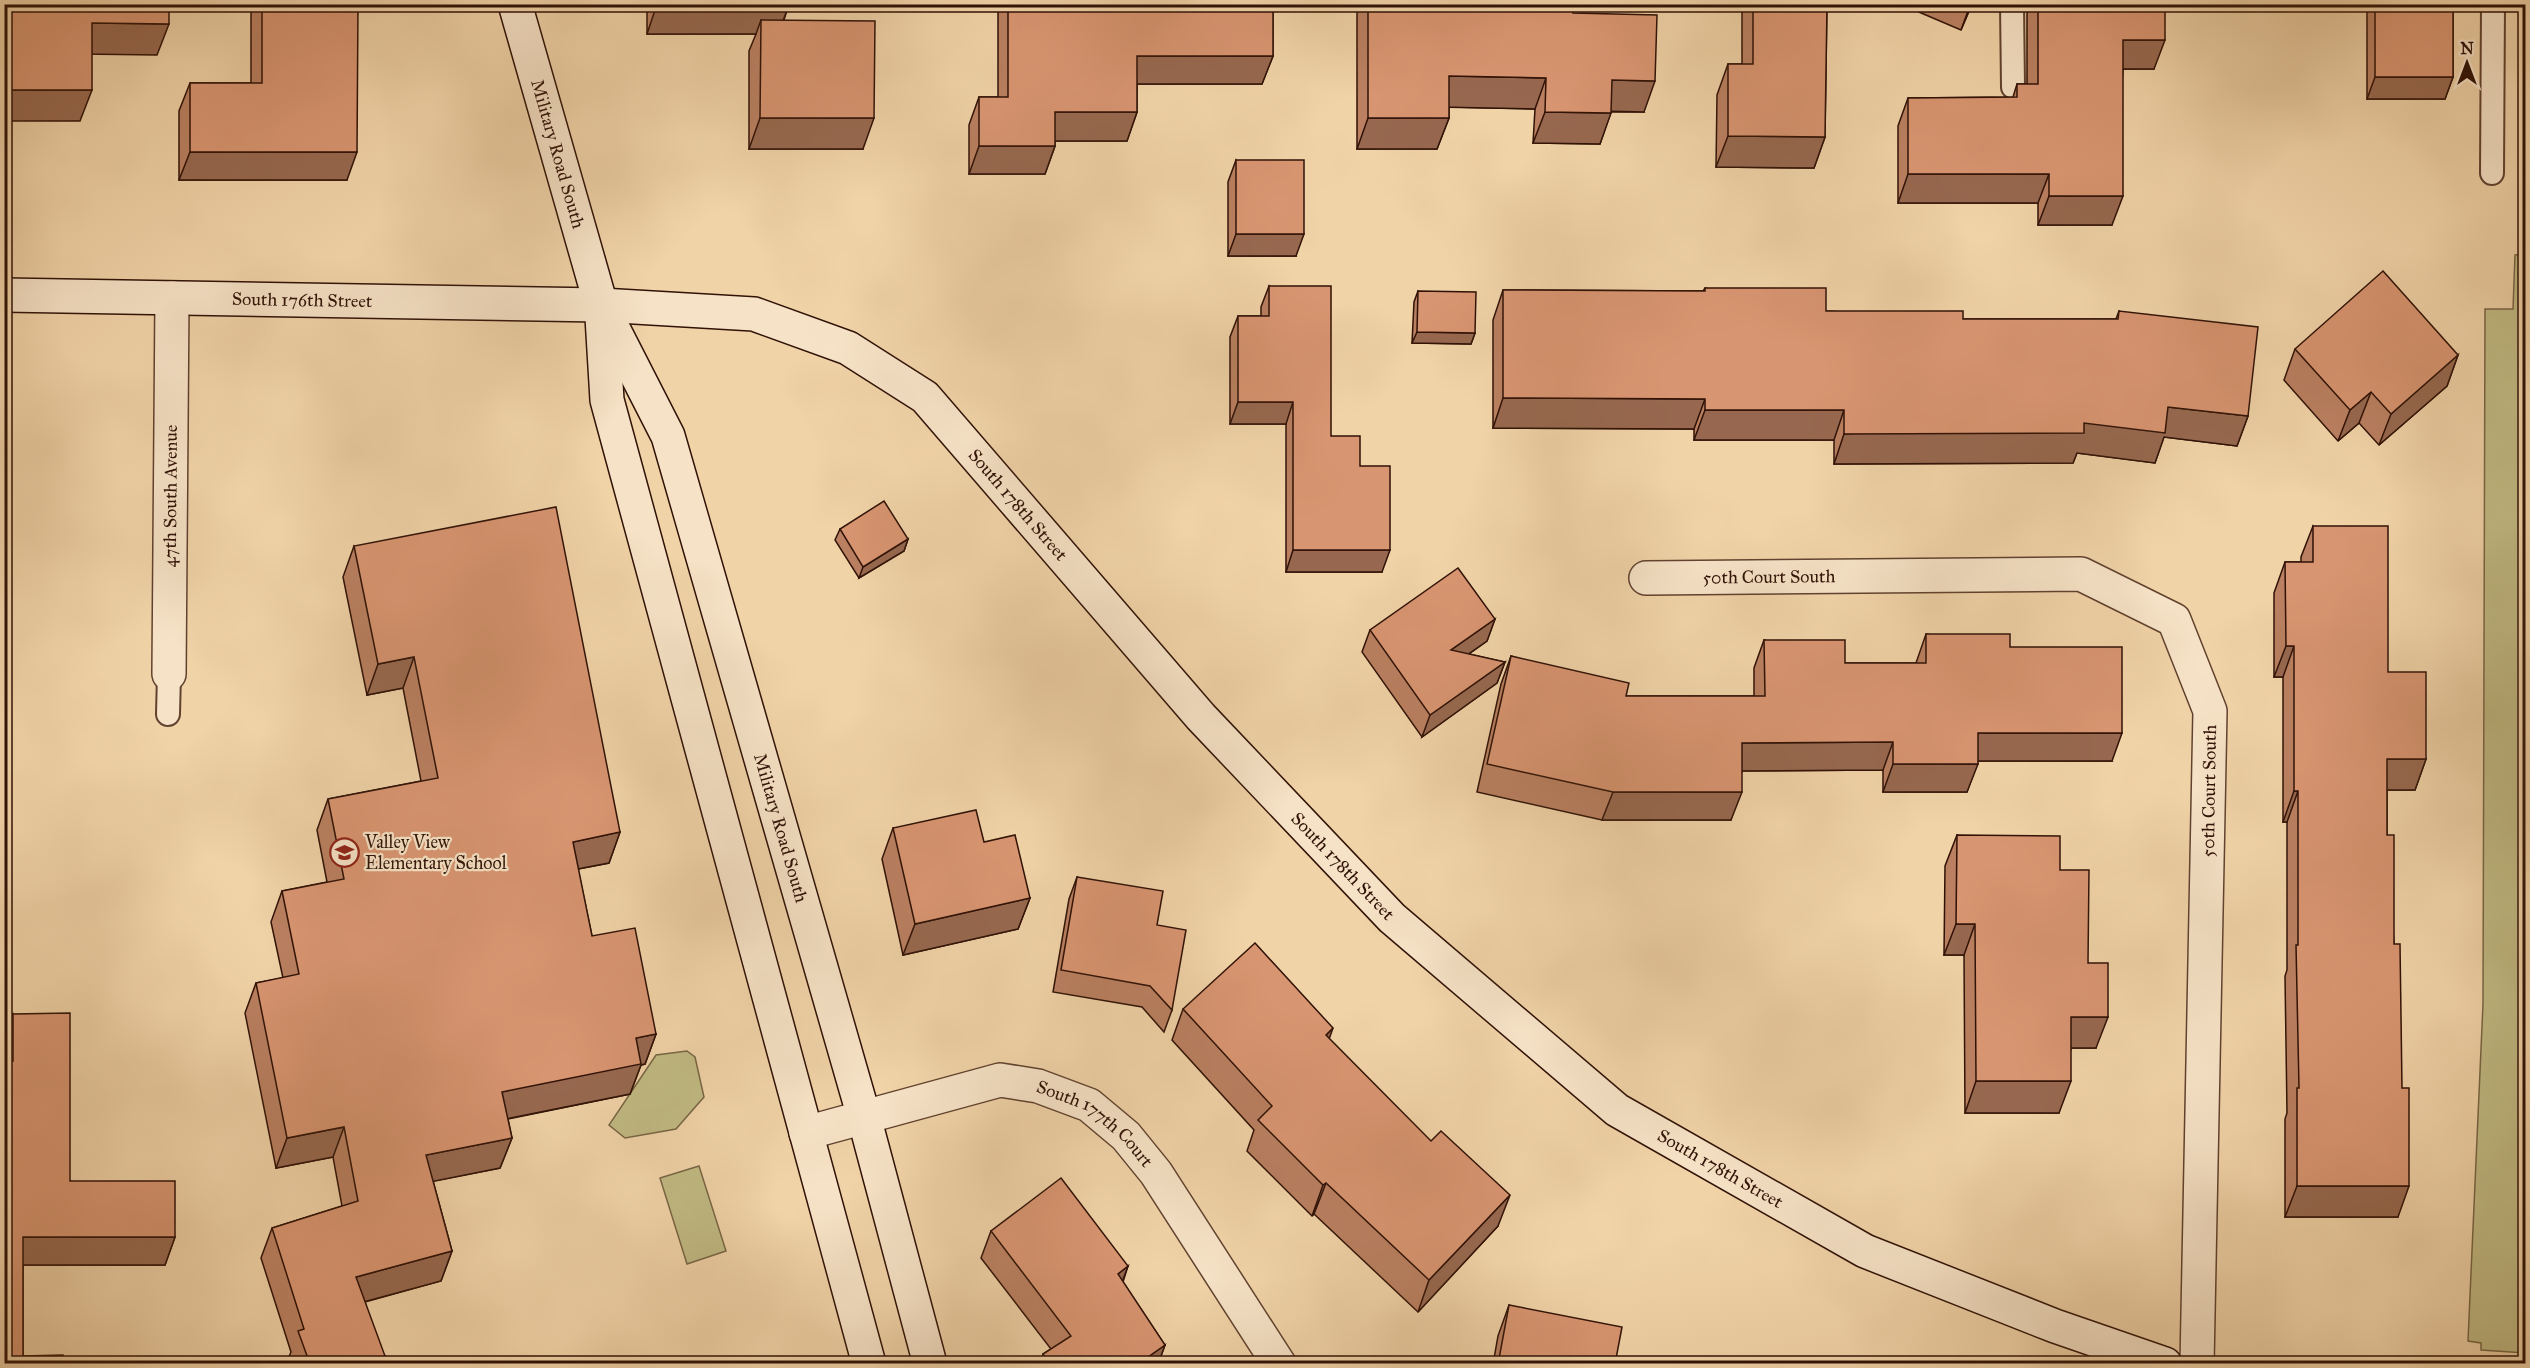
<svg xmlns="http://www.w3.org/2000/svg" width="2530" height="1368" font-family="'IM FELL Great Primer',serif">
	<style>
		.green { fill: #c1ba83; stroke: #786645; stroke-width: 1.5 }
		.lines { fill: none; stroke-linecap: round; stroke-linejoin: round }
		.lane-casing { stroke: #60422f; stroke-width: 26 }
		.street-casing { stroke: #60422f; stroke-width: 36 }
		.secondary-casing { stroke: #301207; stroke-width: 36 }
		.lane { stroke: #f6e2c6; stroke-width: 22 }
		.street { stroke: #f6e2c6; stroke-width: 33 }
		.secondary { stroke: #f6e2c6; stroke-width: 33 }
		.wall { fill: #ba8061; stroke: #301207; stroke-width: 1.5 }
		.shaded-wall { fill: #97684f; stroke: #301207; stroke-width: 1.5 }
		.building { fill: #d89571; stroke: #301207; stroke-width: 1.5 }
		.labels { text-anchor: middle; stroke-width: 4.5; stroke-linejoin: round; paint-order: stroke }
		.street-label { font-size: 18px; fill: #301207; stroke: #f6e2c6 }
		.poi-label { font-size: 18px; fill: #301207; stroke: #f6e2c6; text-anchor: start }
	</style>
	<rect width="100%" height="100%" fill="#f1d3a8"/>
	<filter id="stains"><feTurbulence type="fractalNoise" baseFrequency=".00333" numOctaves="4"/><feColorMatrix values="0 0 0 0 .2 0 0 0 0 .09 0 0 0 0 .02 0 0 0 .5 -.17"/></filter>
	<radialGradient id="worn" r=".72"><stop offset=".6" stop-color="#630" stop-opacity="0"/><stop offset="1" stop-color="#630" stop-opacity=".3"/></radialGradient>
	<g class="green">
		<path d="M 2525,254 L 2526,254 L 2525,1353 L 2481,1350 L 2481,1343 L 2468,1341 L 2483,1004 L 2485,309 L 2513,309 L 2515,255 Z"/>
		<path d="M 687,1051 L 695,1057 L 704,1097 L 676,1129 L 625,1138 L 609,1125 L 656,1055 Z"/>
		<path d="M 699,1166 L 726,1251 L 687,1264 L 660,1178 Z"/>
	</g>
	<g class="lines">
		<defs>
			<g id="lane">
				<path d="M 2012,4 L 2013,87"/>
				<path d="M 2492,173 L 2493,4"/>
				<path d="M 168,714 L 169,674"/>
			</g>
			<g id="street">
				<path id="s1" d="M 1646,578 L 2081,574 L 2174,620 L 2210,711 L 2197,1364"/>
				<path id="s2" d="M 169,674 L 172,298"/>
				<path id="s3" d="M 806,1133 L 1000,1080 L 1038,1086 L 1089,1105 L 1126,1136 L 1156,1173 L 1279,1364"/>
			</g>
			<g id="secondary">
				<path id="s4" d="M 515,4 L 601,305 L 668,436 L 864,1117 L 930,1364"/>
				<path id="s5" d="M 4,295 L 601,305 L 754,314 L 848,348 L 925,397 L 1201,717 L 1392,918 L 1617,1110 L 1865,1251 L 2055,1326 L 2165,1364"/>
				<path d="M 602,317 L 607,400 L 869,1364"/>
			</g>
		</defs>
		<use href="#lane" class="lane-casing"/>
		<use href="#street" class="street-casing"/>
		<use href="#secondary" class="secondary-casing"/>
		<use href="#lane" class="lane"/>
		<use href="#street" class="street"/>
		<use href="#secondary" class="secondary"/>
	</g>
	<g class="wall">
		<path d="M 251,4 L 358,4 L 347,180 L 179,180 L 179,111 L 190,83 L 251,83 Z"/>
		<path d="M 647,4 L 789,4 L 784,20 L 863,149 L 749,149 L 749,51 L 756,34 L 647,34 Z"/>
		<path d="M 1000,4 L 1273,4 L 1273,56 L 1262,84 L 1137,84 L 1137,112 L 1127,141 L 1055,141 L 1055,146 L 1045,174 L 969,174 L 969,125 L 979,97 L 998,97 L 998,11 Z"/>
		<path d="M 1357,4 L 1573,4 L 1573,13 L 1644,112 L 1611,112 L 1600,144 L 1533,143 L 1535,109 L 1449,107 L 1449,118 L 1437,149 L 1357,149 Z"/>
		<path d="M 1742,4 L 1827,4 L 1825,137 L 1814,168 L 1716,167 L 1717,95 L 1728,64 L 1742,64 Z"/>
		<path d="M 1900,4 L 1972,4 L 1961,30 Z"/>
		<path d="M 2027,4 L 2165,4 L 2154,69 L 2123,69 L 2112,225 L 2038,225 L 2038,203 L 1898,203 L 1898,126 L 1908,98 L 2013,97 L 2017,84 L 2027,84 Z"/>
		<path d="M 2367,4 L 2453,4 L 2453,77 L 2445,99 L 2367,99 Z"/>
		<path d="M 1236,160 L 1296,256 L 1228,256 L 1228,182 Z"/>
		<path d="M 1269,286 L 1331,436 L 1360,466 L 1382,572 L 1286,572 L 1286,424 L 1230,424 L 1230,337 L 1238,316 L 1261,316 L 1261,307 Z"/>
		<path d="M 1705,288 L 1826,311 L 1963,319 L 2116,319 L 2119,311 L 2248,416 L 2237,446 L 2164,437 L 2155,463 L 2077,453 L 2073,463 L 1834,464 L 1834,440 L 1694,440 L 1694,429 L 1493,428 L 1493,320 L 1503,290 L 1703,291 Z"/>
		<path d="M 1418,291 L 1475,333 L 1471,344 L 1412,343 L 1414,302 Z"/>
		<path d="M 2295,349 L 2458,355 L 2447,386 L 2379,445 L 2359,423 L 2338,441 L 2284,380 Z"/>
		<path d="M 2313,526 L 2388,672 L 2426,759 L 2415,790 L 2387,790 L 2387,835 L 2394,944 L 2398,1217 L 2285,1217 L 2285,1119 L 2287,1113 L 2285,976 L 2287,970 L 2287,822 L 2283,822 L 2283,677 L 2274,677 L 2274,593 L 2285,562 L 2301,562 L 2301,557 Z"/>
		<path d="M 840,529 L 908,539 L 904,551 L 859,578 L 835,540 Z"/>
		<path d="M 354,546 L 620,832 L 609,863 L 578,869 L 592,936 L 656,1034 L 645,1064 L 641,1065 L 630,1094 L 508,1119 L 512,1138 L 500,1168 L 433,1181 L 452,1251 L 441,1281 L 365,1302 L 383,1364 L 288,1364 L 287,1361 L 291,1352 L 261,1258 L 272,1228 L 342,1206 L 333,1157 L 276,1168 L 245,1013 L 256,983 L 283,978 L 271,922 L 282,891 L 327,882 L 317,830 L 328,799 L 421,781 L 403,688 L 367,695 L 343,577 Z"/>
		<path d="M 1495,619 L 1487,641 L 1469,654 L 1505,662 L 1497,683 L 1422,737 L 1362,652 L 1370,630 Z"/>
		<path d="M 1926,634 L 2010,647 L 2112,761 L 1978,761 L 1967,792 L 1883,792 L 1883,770 L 1742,771 L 1731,820 L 1602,820 L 1477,792 L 1501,684 L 1511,656 L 1626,696 L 1754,696 L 1754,668 L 1764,640 L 1845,663 L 1916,663 Z"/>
		<path d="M 893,828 L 984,842 L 1030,898 L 1018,929 L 903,955 L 882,859 Z"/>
		<path d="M 1957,835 L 2060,870 L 2088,963 L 2096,1048 L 2071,1048 L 2059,1113 L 1965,1113 L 1964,955 L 1944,955 L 1945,866 Z"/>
		<path d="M 1077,877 L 1157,925 L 1172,1010 L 1164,1032 L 1142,1007 L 1053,992 L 1069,899 Z"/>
		<path d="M 1183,1009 L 1329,1039 L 1498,1226 L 1418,1312 L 1314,1214 L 1312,1216 L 1247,1151 L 1254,1130 L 1172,1040 Z"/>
		<path d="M 13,1014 L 70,1181 L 175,1237 L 165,1265 L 23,1265 L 23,1356 L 4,1364 L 4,1036 Z"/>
		<path d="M 991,1231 L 1128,1266 L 1123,1282 L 1165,1345 L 1158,1364 L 1040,1364 L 1043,1354 L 1051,1349 L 981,1258 Z"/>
		<path d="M 1509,1305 L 1615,1364 L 1493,1364 L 1498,1336 Z"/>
	</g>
	<g class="shaded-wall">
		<path d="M 657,4 L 789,4 L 778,35 L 761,20 L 756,34 L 647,34 Z"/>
		<path d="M 1970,4 L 1972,4 L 1961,30 L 1969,8 Z"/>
		<path d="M 92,23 L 169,24 L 157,55 L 81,54 Z"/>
		<path d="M 2123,40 L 2165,40 L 2154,69 L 2112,69 Z"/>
		<path d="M 1137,56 L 1273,56 L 1262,84 L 1127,84 Z"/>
		<path d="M 1449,76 L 1546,78 L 1535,109 L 1437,107 Z"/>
		<path d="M 2375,77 L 2453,77 L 2445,99 L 2367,99 Z"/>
		<path d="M 1612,80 L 1655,81 L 1644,112 L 1601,111 Z"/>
		<path d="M 4,90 L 92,90 L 80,121 L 4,121 Z"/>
		<path d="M 1055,112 L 1137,112 L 1127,141 L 1045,141 Z"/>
		<path d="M 1545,112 L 1611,113 L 1600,144 L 1533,143 Z"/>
		<path d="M 760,118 L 874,118 L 863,149 L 749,149 Z"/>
		<path d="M 1368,118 L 1449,118 L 1437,149 L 1357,149 Z"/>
		<path d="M 1728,136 L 1825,137 L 1814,168 L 1716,167 Z"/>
		<path d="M 979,146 L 1055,146 L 1045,174 L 969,174 Z"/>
		<path d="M 190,152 L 357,152 L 347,180 L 179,180 Z"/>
		<path d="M 1908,174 L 2049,174 L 2038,203 L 1898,203 Z"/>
		<path d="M 2049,196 L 2123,196 L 2112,225 L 2038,225 Z"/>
		<path d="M 1236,234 L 1304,234 L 1296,256 L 1228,256 Z"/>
		<path d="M 1417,332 L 1475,333 L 1471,344 L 1412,343 Z"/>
		<path d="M 2458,355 L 2447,386 L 2379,445 L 2391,414 Z"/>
		<path d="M 2371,392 L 2359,423 L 2338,441 L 2350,410 Z"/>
		<path d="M 1503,398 L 1705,399 L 1694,429 L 1493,428 Z"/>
		<path d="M 1238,402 L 1293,402 L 1286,424 L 1230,424 Z"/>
		<path d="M 2168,407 L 2248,416 L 2237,446 L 2164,437 L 2155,463 L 2077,453 L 2073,463 L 1834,464 L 1844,434 Z"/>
		<path d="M 1705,410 L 1844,410 L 1834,440 L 1694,440 Z"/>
		<path d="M 908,539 L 904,551 L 859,578 L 863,567 Z"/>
		<path d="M 1293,550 L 1390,550 L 1382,572 L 1286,572 Z"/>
		<path d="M 4,616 L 11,616 L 4,635 Z"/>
		<path d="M 1495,619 L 1487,641 L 1444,671 L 1451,650 Z"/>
		<path d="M 2286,646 L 2294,646 L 2283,677 L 2274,677 Z"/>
		<path d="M 414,657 L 403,688 L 367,695 L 378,664 Z"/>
		<path d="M 1505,662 L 1497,683 L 1422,737 L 1430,715 Z"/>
		<path d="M 1978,733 L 2122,733 L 2112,761 L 1968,761 Z"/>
		<path d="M 1893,742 L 1883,770 L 1731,771 L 1742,743 Z"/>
		<path d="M 2387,759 L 2426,759 L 2415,790 L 2376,790 Z"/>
		<path d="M 1893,764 L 1978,764 L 1967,792 L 1883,792 Z"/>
		<path d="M 2294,791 L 2298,791 L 2287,822 L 2283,822 Z"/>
		<path d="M 1613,792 L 1742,792 L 1731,820 L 1602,820 Z"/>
		<path d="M 620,832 L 609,863 L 562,872 L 573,842 Z"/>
		<path d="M 1030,898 L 1018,929 L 903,955 L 915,924 Z"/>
		<path d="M 1956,924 L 1975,924 L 1964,955 L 1944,955 Z"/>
		<path d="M 2071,1017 L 2108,1017 L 2096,1048 L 2059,1048 Z"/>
		<path d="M 1333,1028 L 1322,1059 L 1326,1035 Z"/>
		<path d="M 656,1034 L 645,1064 L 641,1065 L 630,1094 L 491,1122 L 502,1092 L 636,1038 Z"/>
		<path d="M 1976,1081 L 2071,1081 L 2059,1113 L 1965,1113 Z"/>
		<path d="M 344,1127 L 333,1157 L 276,1168 L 287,1138 Z"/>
		<path d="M 512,1138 L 500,1168 L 415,1185 L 426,1155 Z"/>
		<path d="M 1326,1183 L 1314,1214 L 1312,1216 L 1323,1185 Z"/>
		<path d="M 2297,1186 L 2409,1186 L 2398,1217 L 2285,1217 Z"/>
		<path d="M 1510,1195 L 1498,1226 L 1418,1312 L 1429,1280 Z"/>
		<path d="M 23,1237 L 175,1237 L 165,1265 L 13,1265 Z"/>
		<path d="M 452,1251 L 441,1281 L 345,1307 L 356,1277 Z"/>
		<path d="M 1128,1266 L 1118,1293 L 1118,1274 Z"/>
		<path d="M 1165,1345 L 1158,1364 L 1138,1364 Z"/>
		<path d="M 385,1356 L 383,1364 L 366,1364 Z"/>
	</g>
	<g class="building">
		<path d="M 4,4 L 169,4 L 169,24 L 92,23 L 92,90 L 4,90 Z"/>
		<path d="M 262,4 L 358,4 L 357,152 L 190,152 L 190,83 L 262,83 Z"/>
		<path d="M 1008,4 L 1273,4 L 1273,56 L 1137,56 L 1137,112 L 1055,112 L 1055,146 L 979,146 L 979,97 L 1008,97 Z"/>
		<path d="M 1368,4 L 1573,4 L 1573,13 L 1657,15 L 1655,81 L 1612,80 L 1611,113 L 1545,112 L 1546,78 L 1449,76 L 1449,118 L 1368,118 Z"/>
		<path d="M 1753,4 L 1827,4 L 1825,137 L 1728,136 L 1728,64 L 1753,64 Z"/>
		<path d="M 1960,4 L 1970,4 L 1969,8 Z"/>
		<path d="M 2038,4 L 2165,4 L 2165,40 L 2123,40 L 2123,196 L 2049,196 L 2049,174 L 1908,174 L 1908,98 L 2017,97 L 2017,84 L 2038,84 Z"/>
		<rect x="2375" y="4" width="78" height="73"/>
		<path d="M 761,20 L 875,21 L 874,118 L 760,118 Z"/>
		<rect x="1236" y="160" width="68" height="74"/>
		<path d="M 2383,271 L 2458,355 L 2391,414 L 2371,392 L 2350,410 L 2295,349 Z"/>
		<path d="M 1269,286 L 1331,286 L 1331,436 L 1360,436 L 1360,466 L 1390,466 L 1390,550 L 1293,550 L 1293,402 L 1238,402 L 1238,316 L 1269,316 Z"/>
		<path d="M 1705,288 L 1826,288 L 1826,311 L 1963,311 L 1963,319 L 2118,319 L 2119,311 L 2258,327 L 2248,416 L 2168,407 L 2165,433 L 2084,423 L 2084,433 L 1844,434 L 1844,410 L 1705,410 L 1705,399 L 1503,398 L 1503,290 L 1705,291 Z"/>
		<path d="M 1418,291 L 1476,292 L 1475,333 L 1417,332 Z"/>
		<path d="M 4,377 L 7,377 L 6,512 L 11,512 L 11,616 L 4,616 Z"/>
		<path d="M 884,501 L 908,539 L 863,567 L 840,529 Z"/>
		<path d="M 556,507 L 620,832 L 573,842 L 592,936 L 635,928 L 656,1034 L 636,1038 L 641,1064 L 502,1092 L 512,1138 L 426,1155 L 452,1251 L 356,1277 L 385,1356 L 366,1364 L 310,1364 L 298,1331 L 304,1329 L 272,1228 L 358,1201 L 344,1127 L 287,1138 L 256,983 L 299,974 L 282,891 L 344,879 L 328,799 L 438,778 L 414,657 L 378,664 L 354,546 Z"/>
		<path d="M 2313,526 L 2388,526 L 2388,672 L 2426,672 L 2426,759 L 2387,759 L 2387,835 L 2394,835 L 2394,944 L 2400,944 L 2402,1088 L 2409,1088 L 2409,1186 L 2297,1186 L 2297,1088 L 2299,1088 L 2296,945 L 2298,945 L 2298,791 L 2294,791 L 2294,646 L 2286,646 L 2285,562 L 2313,562 Z"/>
		<path d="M 1458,568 L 1495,619 L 1451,650 L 1505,662 L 1430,715 L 1370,630 Z"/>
		<path d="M 1926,634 L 2010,634 L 2010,647 L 2122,647 L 2122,733 L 1978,733 L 1978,764 L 1893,764 L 1893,742 L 1742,743 L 1742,792 L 1613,792 L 1487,764 L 1511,656 L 1629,683 L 1626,696 L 1765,696 L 1764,640 L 1845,640 L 1845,663 L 1926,663 Z"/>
		<path d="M 976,810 L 984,842 L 1015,835 L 1030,898 L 915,924 L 893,828 Z"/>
		<path d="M 1957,835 L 2060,836 L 2060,870 L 2089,870 L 2088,963 L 2108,963 L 2108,1017 L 2071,1017 L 2071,1081 L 1976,1081 L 1975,924 L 1956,924 Z"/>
		<path d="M 1077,877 L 1163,891 L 1157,925 L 1186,930 L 1172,1010 L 1150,986 L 1061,970 Z"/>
		<path d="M 1255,943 L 1333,1028 L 1326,1035 L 1431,1141 L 1441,1131 L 1510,1195 L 1429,1280 L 1326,1183 L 1323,1185 L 1258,1120 L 1272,1106 L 1183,1009 Z"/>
		<path d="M 70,1013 L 70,1181 L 175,1181 L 175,1237 L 23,1237 L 23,1356 L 63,1355 L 63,1364 L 4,1364 L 4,1061 L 13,1061 L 13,1014 Z"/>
		<path d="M 1061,1178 L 1128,1266 L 1118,1274 L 1165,1345 L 1138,1364 L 1049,1364 L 1043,1354 L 1071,1336 L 991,1231 Z"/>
		<path d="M 1509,1305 L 1622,1327 L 1615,1364 L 1498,1364 Z"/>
	</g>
	<defs>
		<symbol id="school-ring" viewBox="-11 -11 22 22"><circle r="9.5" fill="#f6e2c6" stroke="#8f2418" stroke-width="1.5"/><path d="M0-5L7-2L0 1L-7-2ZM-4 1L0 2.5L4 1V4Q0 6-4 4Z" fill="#8f2418"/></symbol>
	</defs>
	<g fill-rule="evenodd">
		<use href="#school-ring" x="328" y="836" width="33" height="33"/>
	</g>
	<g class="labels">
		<g class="street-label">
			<text dy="6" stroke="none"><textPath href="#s4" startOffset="156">Military Road South</textPath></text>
			<text dy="6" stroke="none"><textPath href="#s5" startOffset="298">South 176th Street</textPath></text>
			<text dy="6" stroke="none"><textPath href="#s2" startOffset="178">47th South Avenue</textPath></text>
			<text dy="6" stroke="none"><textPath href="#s5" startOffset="1084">South 178th Street</textPath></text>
			<text dy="6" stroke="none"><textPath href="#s1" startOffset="123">50th Court South</textPath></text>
			<text transform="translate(2209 791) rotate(-89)" y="6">50th Court South</text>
			<text dy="6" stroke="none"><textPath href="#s4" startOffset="868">Military Road South</textPath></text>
			<text dy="6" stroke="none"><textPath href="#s5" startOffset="1570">South 178th Street</textPath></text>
			<text dy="6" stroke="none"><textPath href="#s3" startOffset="309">South 177th Court</textPath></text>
			<text dy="6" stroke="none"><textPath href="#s5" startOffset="2056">South 178th Street</textPath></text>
		</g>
		<g class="poi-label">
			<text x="365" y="848">Valley View<tspan x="365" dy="21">Elementary School</tspan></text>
		</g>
	</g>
	<rect width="2530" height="1368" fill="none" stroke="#f1d3a8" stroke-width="24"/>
	<rect x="6" y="6" width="2518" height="1356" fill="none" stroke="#301207" stroke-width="3"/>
	<rect x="12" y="12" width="2506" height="1344" fill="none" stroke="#301207" stroke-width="1.5"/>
	<g transform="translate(2467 63)" stroke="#f6e2c6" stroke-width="4.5" paint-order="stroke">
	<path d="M0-4.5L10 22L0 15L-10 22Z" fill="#301207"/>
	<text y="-9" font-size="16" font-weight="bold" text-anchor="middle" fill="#301207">N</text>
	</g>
	<rect width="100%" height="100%" filter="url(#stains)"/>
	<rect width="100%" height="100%" fill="url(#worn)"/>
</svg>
